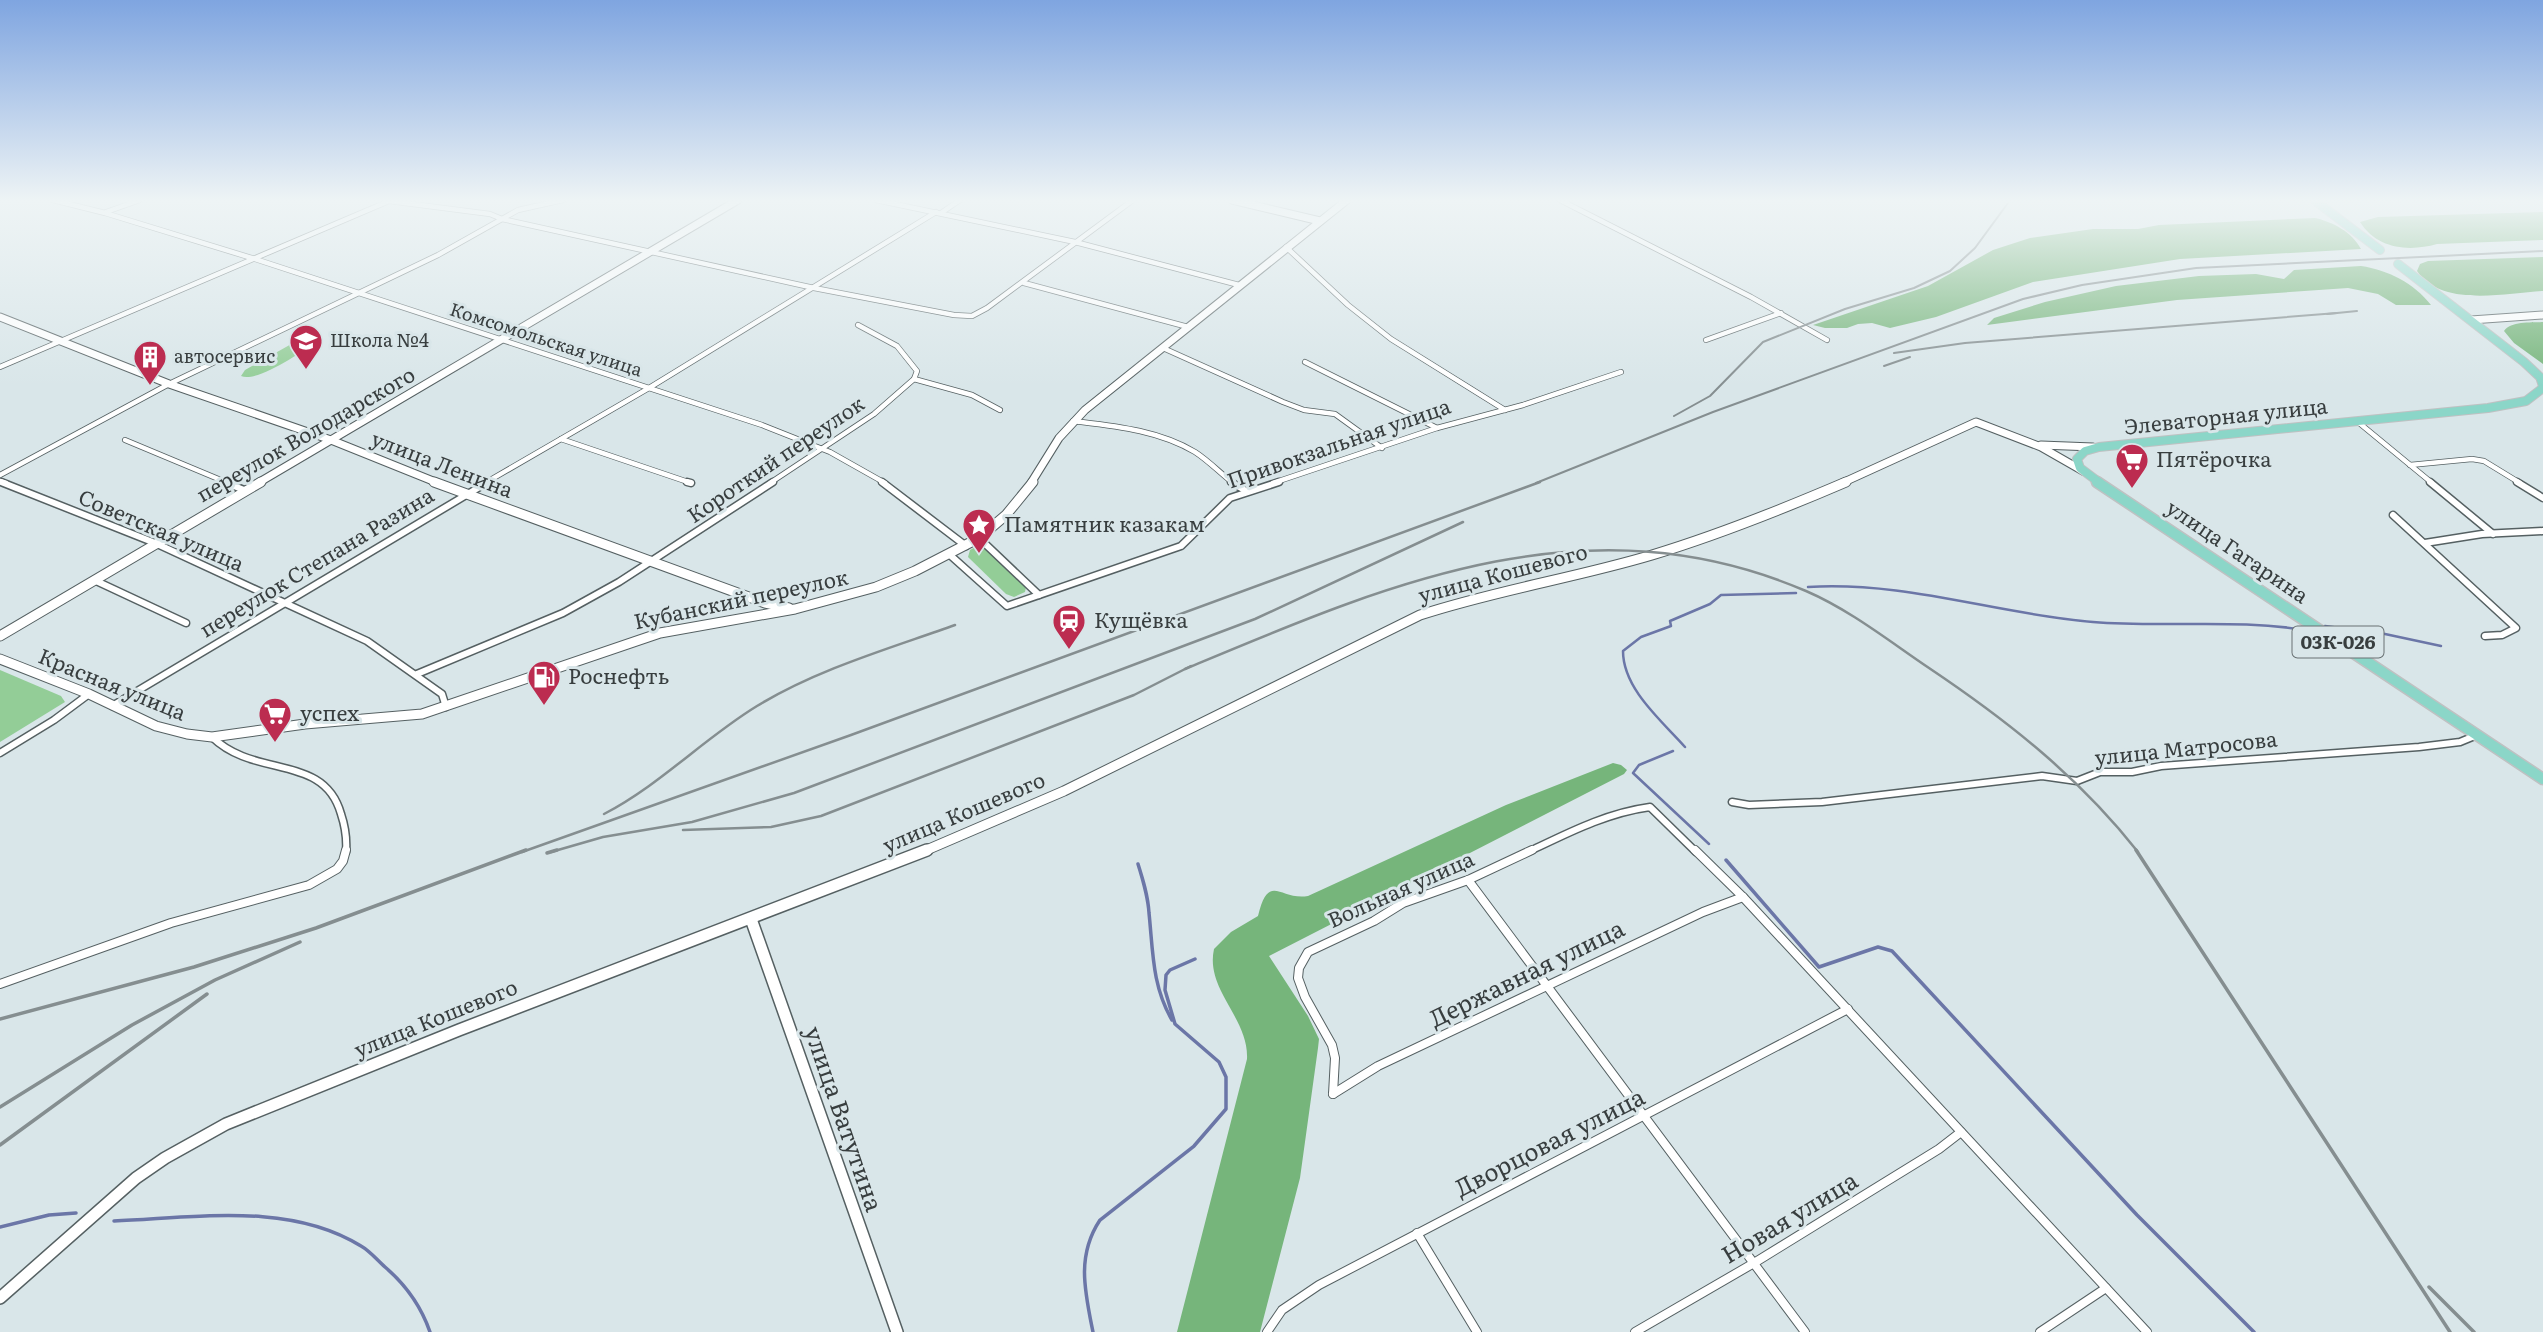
<svg xmlns="http://www.w3.org/2000/svg" width="2543" height="1332" font-family="Literata,serif">
	<style>
		.green { fill: #93cd97 }
		.forest { fill: #76b57b }
		.lines { fill: none; stroke-linecap: round; stroke-linejoin: round }
		.stream-far1 { stroke: #6b76a7; stroke-width: 2.5 }
		.stream { stroke: #6b76a7; stroke-width: 3.5 }
		.street-far2-casing { stroke: #556062; stroke-width: 6 }
		.street-far1-casing { stroke: #556062; stroke-width: 9 }
		.street-casing { stroke: #556062; stroke-width: 10 }
		.secondary-far2-casing { stroke: #556062; stroke-width: 9 }
		.secondary-far1-casing { stroke: #556062; stroke-width: 11 }
		.secondary-casing { stroke: #556062; stroke-width: 14 }
		.primary-far1-casing { stroke: #bfc1c2; stroke-width: 10 }
		.primary-casing { stroke: #bfc1c2; stroke-width: 13 }
		.street-far2 { stroke: #fff; stroke-width: 4.5 }
		.street-far1 { stroke: #fff; stroke-width: 6 }
		.street { stroke: #fff; stroke-width: 8 }
		.secondary-far2 { stroke: #fff; stroke-width: 7 }
		.secondary-far1 { stroke: #fff; stroke-width: 9 }
		.secondary { stroke: #fff; stroke-width: 11 }
		.primary-far1 { stroke: #8bd6c8; stroke-width: 8 }
		.primary { stroke: #8bd6c8; stroke-width: 10 }
		.rail-far2 { stroke: #858e90; stroke-width: 2 }
		.rail-far1 { stroke: #858e90; stroke-width: 2.5 }
		.rail { stroke: #858e90; stroke-width: 3.5 }
		.labels { text-anchor: middle; stroke-width: 6; stroke-linejoin: round; paint-order: stroke }
		.far-street-label { font-size: 18px; fill: #383e3f; stroke: #d9e6e9 }
		.far-poi-label { font-size: 18px; fill: #383e3f; stroke: #d9e6e9; text-anchor: start }
		.shield { fill: #d9e6e9; stroke: #687072; stroke-width: 2 }
		.shield-label { font-size: 19px; font-weight: bold; fill: #383e3f }
		.street-label { font-size: 21px; fill: #383e3f; stroke: #d9e6e9 }
		.poi-label { font-size: 21px; fill: #383e3f; stroke: #d9e6e9; text-anchor: start }
		.near-street-label { font-size: 24px; fill: #383e3f; stroke: #d9e6e9 }
	</style>
	<rect width="100%" height="100%" fill="#d9e6e9"/>
	<g class="green">
		<path d="M 314,335 L 320,338 L 317,342 C 301,352 257,383 241,376 L 245,370 L 302,338 Z"/>
		<path d="M 977,546 L 984,548 L 1026,587 L 1025,592 L 1014,597 L 1006,594 L 968,557 L 970,550 Z"/>
		<path d="M 0,670 L 61,696 L 65,702 L 0,742 Z"/>
	</g>
	<g class="forest">
		<path d="M 2543,212 L 2543,240 L 2437,244 C 2409,252 2377,249 2360,222 L 2378,217 Z"/>
		<path d="M 2315,218 C 2333,222 2352,232 2361,249 L 2180,259 L 2033,282 L 1936,317 L 1890,328 L 1872,323 L 1858,324 L 1847,328 L 1825,328 L 1813,325 L 1928,286 L 1993,250 L 2030,238 L 2093,229 L 2138,229 L 2159,225 Z"/>
		<path d="M 2543,257 L 2543,291 C 2505,293 2442,308 2417,271 L 2420,264 L 2428,261 Z"/>
		<path d="M 2361,266 C 2388,270 2414,283 2431,305 L 2396,305 L 2378,294 L 2348,288 L 2177,300 L 1987,325 L 1994,318 L 2045,302 L 2116,286 L 2199,276 L 2256,274 L 2284,279 L 2294,270 Z"/>
		<path d="M 2543,322 L 2543,364 L 2514,343 L 2504,331 C 2511,321 2531,323 2543,322 Z"/>
		<path d="M 1613,763 L 1621,765 L 1627,770 L 1624,774 L 1269,956 L 1308,1016 L 1319,1039 L 1318,1048 L 1300,1178 L 1260,1332 L 1177,1332 L 1247,1059 C 1249,1018 1205,990 1214,949 L 1231,932 L 1258,916 C 1269,871 1280,901 1308,896 L 1506,805 Z"/>
	</g>
	<g class="lines">
		<g class="stream-far1">
			<path d="M 1808,587 C 1907,581 1996,614 2093,622 C 2166,628 2238,618 2311,631"/>
			<path d="M 2325,626 L 2385,634 L 2441,646"/>
			<path d="M 1685,747 C 1662,721 1623,689 1623,651 L 1641,637 L 1671,626 L 1670,621 L 1710,604 L 1721,595 L 1796,593"/>
			<path d="M 1673,751 L 1639,765 L 1633,773 L 1709,844"/>
		</g>
		<g class="stream">
			<path d="M 1726,860 L 1819,967 L 1878,947 L 1892,951 L 2137,1215 L 2254,1332"/>
			<path d="M 1138,864 C 1143,880 1148,896 1149,913 C 1153,951 1152,986 1172,1020"/>
			<path d="M 114,1221 C 193,1218 289,1201 361,1246 C 370,1251 377,1260 385,1267 C 406,1285 421,1306 430,1332"/>
			<path d="M 0,1227 L 49,1215 L 76,1213"/>
			<path d="M 1093,1332 C 1085,1292 1076,1256 1100,1220 L 1194,1146 L 1226,1109 L 1226,1077 L 1219,1062 L 1175,1024 L 1165,990 L 1166,975 L 1170,970 L 1195,959"/>
		</g>
		<defs>
			<g id="street-far2">
				<path d="M 53,200 L 105,213 L 255,259 L 762,425 L 830,452 L 885,483"/>
				<path d="M 876,200 L 1075,242 L 1239,285"/>
				<path d="M 1560,200 L 1751,297 L 1827,340"/>
				<path d="M 106,212 L 140,200"/>
				<path d="M 941,213 L 960,200"/>
				<path d="M 1286,247 L 1348,305 L 1391,339 L 1505,410"/>
				<path d="M 1024,283 L 1188,327"/>
				<path d="M 1706,340 L 1781,313"/>
				<path d="M 1163,348 L 1283,402 L 1304,410 L 1335,414 L 1382,448"/>
				<path d="M 1305,362 L 1437,428"/>
				<path d="M 0,367 L 389,201 L 490,214 L 502,219 L 814,288 L 954,315 L 972,316 L 987,308 L 1133,200"/>
				<path d="M 914,379 L 972,395 L 1000,410"/>
				<path d="M 1073,421 C 1114,426 1158,430 1195,452 C 1209,461 1220,473 1233,483"/>
				<path d="M 2358,422 L 2432,483"/>
				<path d="M 561,439 L 691,483"/>
				<path d="M 125,440 L 228,483"/>
				<path d="M 2410,465 L 2472,459 L 2484,461 L 2520,483"/>
				<path d="M 0,475 L 169,384 L 438,255 L 518,210 L 563,200"/>
				<path d="M 0,481 L 6,483"/>
				<path d="M 485,483 L 649,388 L 936,212"/>
				<path d="M 770,483 L 874,414 L 914,379 L 917,371 L 897,346 L 858,325"/>
				<path d="M 1273,483 L 1437,428 L 1523,405 L 1621,372"/>
			</g>
			<g id="street-far1">
				<path d="M 1,482 L 155,543 L 367,641 L 442,694 L 446,707"/>
				<path d="M 224,482 L 244,490"/>
				<path d="M 687,482 L 691,483"/>
				<path d="M 882,482 L 966,546"/>
				<path d="M 1231,482 L 1246,491"/>
				<path d="M 2430,482 L 2493,534"/>
				<path d="M 2517,482 L 2543,498"/>
				<path d="M 2393,515 L 2516,628 L 2502,635 L 2485,636"/>
				<path d="M 979,538 L 1039,595"/>
				<path d="M 2425,543 L 2482,534 L 2543,531"/>
				<path d="M 950,555 L 1007,606 L 1181,546 L 1230,498 L 1279,482"/>
				<path d="M 94,580 L 186,623"/>
				<path d="M 417,674 L 563,613 L 619,582 L 773,482"/>
				<path d="M 112,706 L 488,482"/>
				<path d="M 212,737 C 255,779 324,753 341,814 C 345,826 347,839 346,852"/>
				<path d="M 0,753 L 54,720 L 89,694"/>
				<path d="M 1732,802 L 1749,805 L 1822,802 L 2042,776 L 2077,781 L 2100,772 L 2132,772 L 2161,766 L 2419,747 L 2460,742 L 2477,735"/>
				<path d="M 1528,852 C 1568,833 1606,813 1650,807 L 1696,852"/>
			</g>
			<g id="street">
				<path d="M 1695,850 L 1743,897 L 2147,1332"/>
				<path d="M 1468,880 L 1805,1332"/>
				<path d="M 0,984 L 171,923 L 309,885 L 337,869 L 343,861 L 346,850"/>
				<path d="M 1333,1094 L 1335,1058 L 1332,1045 L 1305,997 L 1298,978 L 1299,968 L 1308,952 L 1374,921 L 1403,903 L 1468,880 L 1532,850"/>
				<path d="M 1333,1094 L 1378,1066 L 1703,912 L 1743,897"/>
				<path d="M 1417,1233 L 1477,1332"/>
				<path d="M 1267,1332 L 1282,1310 L 1319,1285 L 1848,1009"/>
				<path d="M 1635,1332 L 1754,1263 L 1939,1149 L 1961,1132"/>
				<path d="M 2040,1332 L 2106,1288"/>
			</g>
			<g id="secondary-far2">
				<path d="M 1232,200 L 1320,221"/>
				<path d="M 0,317 L 169,384 L 331,440 L 438,483"/>
				<path d="M 2471,320 L 2543,315"/>
				<path d="M 2041,445 L 2093,447"/>
				<path d="M 258,483 L 738,200"/>
				<path d="M 1031,483 L 1059,438 L 1085,410 L 1347,200"/>
				<path d="M 1842,483 L 1976,422 L 2041,447 L 2083,471"/>
			</g>
			<g id="secondary-far1">
				<path d="M 434,482 L 765,603 L 789,608"/>
				<path d="M 0,636 L 261,482"/>
				<path d="M 0,659 L 89,694 L 156,726 L 187,734 L 212,737 L 305,724 L 422,714 L 660,633 L 795,609 L 876,587 L 915,571 L 979,538 L 1006,515 L 1033,482"/>
				<path d="M 922,852 L 1064,791 L 1420,615 C 1496,590 1575,578 1652,555 C 1718,535 1783,509 1846,482"/>
			</g>
			<g id="secondary">
				<path d="M 751,919 L 897,1332"/>
				<path d="M 0,1298 L 136,1178 L 165,1158 L 226,1124 L 459,1030 L 927,850"/>
			</g>
			<g id="primary-far1">
				<path d="M 2314,200 L 2380,250"/>
				<path d="M 2398,264 L 2524,362 L 2540,377 L 2543,386"/>
				<path d="M 2100,483 L 2080,468 L 2077,459 L 2085,451 L 2099,447 L 2488,408 L 2526,401 L 2543,388"/>
			</g>
			<path id="primary" d="M 2097,482 L 2543,779"/>
		</defs>
		<use href="#street-far2" class="street-far2-casing"/>
		<use href="#street-far1" class="street-far1-casing"/>
		<use href="#street" class="street-casing"/>
		<use href="#secondary-far2" class="secondary-far2-casing"/>
		<use href="#secondary-far1" class="secondary-far1-casing"/>
		<use href="#secondary" class="secondary-casing"/>
		<use href="#primary-far1" class="primary-far1-casing"/>
		<use href="#primary" class="primary-casing"/>
		<use href="#street-far2" class="street-far2"/>
		<use href="#street-far1" class="street-far1"/>
		<use href="#street" class="street"/>
		<use href="#secondary-far2" class="secondary-far2"/>
		<use href="#secondary-far1" class="secondary-far1"/>
		<use href="#secondary" class="secondary"/>
		<use href="#primary-far1" class="primary-far1"/>
		<use href="#primary" class="primary"/>
		<g class="rail-far2">
			<path d="M 2327,314 L 2357,311"/>
			<path d="M 1894,353 L 1965,343 L 2337,313"/>
			<path d="M 1884,366 L 1910,357"/>
			<path d="M 1674,416 L 1710,396 L 1763,342 L 1845,309 L 1914,288 L 1950,271 L 1975,248 L 2008,203"/>
			<path d="M 1536,483 L 1713,412 L 2023,299 L 2082,285 L 2196,268 L 2543,251"/>
		</g>
		<g class="rail-far1">
			<path d="M 1185,669 C 1388,584 1586,497 1806,591 C 1850,610 1889,641 1929,668 C 2008,721 2079,777 2138,852"/>
			<path d="M 604,814 C 660,785 703,739 757,706 C 818,669 888,649 955,625"/>
			<path d="M 683,830 L 771,827 L 821,816 L 1134,695 L 1191,666"/>
			<path d="M 522,852 L 851,735 L 1540,482"/>
			<path d="M 551,852 L 603,837 L 692,822 L 794,793 L 1255,619 L 1463,522"/>
		</g>
		<g class="rail">
			<path d="M 2136,850 L 2450,1332"/>
			<path d="M 547,853 L 557,850"/>
			<path d="M 0,1019 L 194,967 L 316,928 L 526,850"/>
			<path d="M 0,1107 L 132,1025 L 215,980 L 300,942"/>
			<path d="M 0,1145 L 207,994"/>
			<path d="M 2429,1287 L 2474,1332"/>
		</g>
	</g>
	<linearGradient id="sky" x2="0" y2="1"><stop stop-color="#7fa5e0"/><stop offset="0.52" stop-color="#eef4f5"/><stop offset="1" stop-color="#eef4f5" stop-opacity="0"/></linearGradient>
	<rect width="2543" height="386" fill="url(#sky)"/>
	<defs>
		<symbol id="school-pin" viewBox="-11 -11 22 30"><path d="M0 17L-7.5 6A9.5 9.5 0 1 1 7.5 6Z" fill="#bc2c50" stroke="#d9e6e9"/><path d="M0-5L7-2L0 1L-7-2ZM-4 1L0 2.5L4 1V4Q0 6-4 4Z" fill="#fff"/></symbol>
		<symbol id="building-pin" viewBox="-11 -11 22 30"><path d="M0 17L-7.5 6A9.5 9.5 0 1 1 7.5 6Z" fill="#bc2c50" stroke="#d9e6e9"/><path d="M-4-6H4V6H1V3H-1V6H-4ZM-2.5-4.3h1.7v1.8h-1.7ZM.8-4.3h1.7v1.8H.8ZM-2.5-1h1.7V.8h-1.7ZM.8-1h1.7V.8H.8Z" fill="#fff"/></symbol>
		<symbol id="supermarket-pin" viewBox="-11 -11 22 30"><path d="M0 17L-7.5 6A9.5 9.5 0 1 1 7.5 6Z" fill="#bc2c50" stroke="#d9e6e9"/><path d="M-6-5.5h2.5l.6 2H6L4.5 2H-2.5L-4.4-4H-6ZM-1.5 3.2a1.3 1.3 0 1 0 .1 0ZM3 3.2a1.3 1.3 0 1 0 .1 0Z" fill="#fff"/></symbol>
		<symbol id="sight-pin" viewBox="-11 -11 22 30"><path d="M0 17L-7.5 6A9.5 9.5 0 1 1 7.5 6Z" fill="#bc2c50" stroke="#d9e6e9"/><path d="M0-6L1.8-2.2L6-1.7L2.9 1.2L3.7 5.4L0 3.3L-3.7 5.4L-2.9 1.2L-6-1.7L-1.8-2.2Z" fill="#fff"/></symbol>
		<symbol id="station-pin" viewBox="-11 -11 22 30"><path d="M0 17L-7.5 6A9.5 9.5 0 1 1 7.5 6Z" fill="#bc2c50" stroke="#d9e6e9"/><path d="M-3-6H3Q5-6 5-4V2Q5 4 3 4L4.5 6H3L1.5 4h-3L-3 6H-4.5L-3 4Q-5 4-5 2V-4Q-5-6-3-6ZM-3.5-4v3h7v-3ZM-3.5 1v1.5H-2V1ZM2 1v1.5H3.5V1Z" fill="#fff"/></symbol>
		<symbol id="fuel-pin" viewBox="-11 -11 22 30"><path d="M0 17L-7.5 6A9.5 9.5 0 1 1 7.5 6Z" fill="#bc2c50" stroke="#d9e6e9"/><path d="M-5.5-6h7V0h2V4h1.3V-2.5L3-4.5l.8-.8L6-3V5H2.5V1h-1V6h-7ZM-4.2-4.7v3.2H.2V-4.7Z" fill="#fff"/></symbol>
	</defs>
	<g fill-rule="evenodd">
		<use href="#school-pin" x="287" y="322" width="38" height="52"/>
		<use href="#building-pin" x="131" y="338" width="38" height="52"/>
		<use href="#supermarket-pin" x="2113" y="441" width="38" height="52"/>
		<use href="#sight-pin" x="960" y="506" width="38" height="52"/>
		<use href="#station-pin" x="1050" y="602" width="38" height="52"/>
		<use href="#fuel-pin" x="525" y="658" width="38" height="52"/>
		<use href="#supermarket-pin" x="256" y="695" width="38" height="52"/>
	</g>
	<g class="labels">
		<g class="far-street-label">
			<text transform="translate(546 340) rotate(18)" y="6">Комсомольская улица</text>
		</g>
		<g class="far-poi-label">
			<text x="330" y="347">Школа №4</text>
			<text x="174" y="363">автосервис</text>
		</g>
		<rect class="shield" x="2292.5" y="626.5" width="91" height="31" rx="5"/>
		<g class="shield-label">
			<text x="2338" y="649">03К-026</text>
		</g>
		<g class="street-label">
			<text transform="translate(2226 417) rotate(-6)" y="7">Элеваторная улица</text>
			<text transform="translate(306 435) rotate(-30)" y="7">переулок Володарского</text>
			<text transform="translate(1339 444) rotate(-19)" y="7">Привокзальная улица</text>
			<text transform="translate(776 460) rotate(-34)" y="7">Короткий переулок</text>
			<text transform="translate(442 465) rotate(21)" y="7">улица Ленина</text>
			<text transform="translate(161 531) rotate(23)" y="7">Советская улица</text>
			<text transform="translate(2237 552) rotate(34)" y="7">улица Гагарина</text>
			<text transform="translate(317 563) rotate(-31)" y="7">переулок Степана Разина</text>
			<text transform="translate(1503 574) rotate(-15)" y="7">улица Кошевого</text>
			<text transform="translate(741 600) rotate(-12)" y="7">Кубанский переулок</text>
			<text transform="translate(112 685) rotate(22)" y="7">Красная улица</text>
			<text transform="translate(2186 749) rotate(-6)" y="7">улица Матросова</text>
			<text transform="translate(964 813) rotate(-23)" y="7">улица Кошевого</text>
			<text transform="translate(1401 890) rotate(-24)" y="7">Вольная улица</text>
			<text transform="translate(436 1019) rotate(-22)" y="7">улица Кошевого</text>
		</g>
		<g class="poi-label">
			<text x="2156" y="467">Пятёрочка</text>
			<text x="1004" y="532">Памятник казакам</text>
			<text x="1094" y="628">Кущёвка</text>
			<text x="568" y="684">Роснефть</text>
			<text x="300" y="721">успех</text>
		</g>
		<g class="near-street-label">
			<text transform="translate(1527 974) rotate(-26)" y="8">Державная улица</text>
			<text transform="translate(843 1119) rotate(71)" y="8">улица Ватутина</text>
			<text transform="translate(1550 1143) rotate(-27)" y="8">Дворцовая улица</text>
			<text transform="translate(1790 1218) rotate(-31)" y="8">Новая улица</text>
		</g>
	</g>
</svg>
